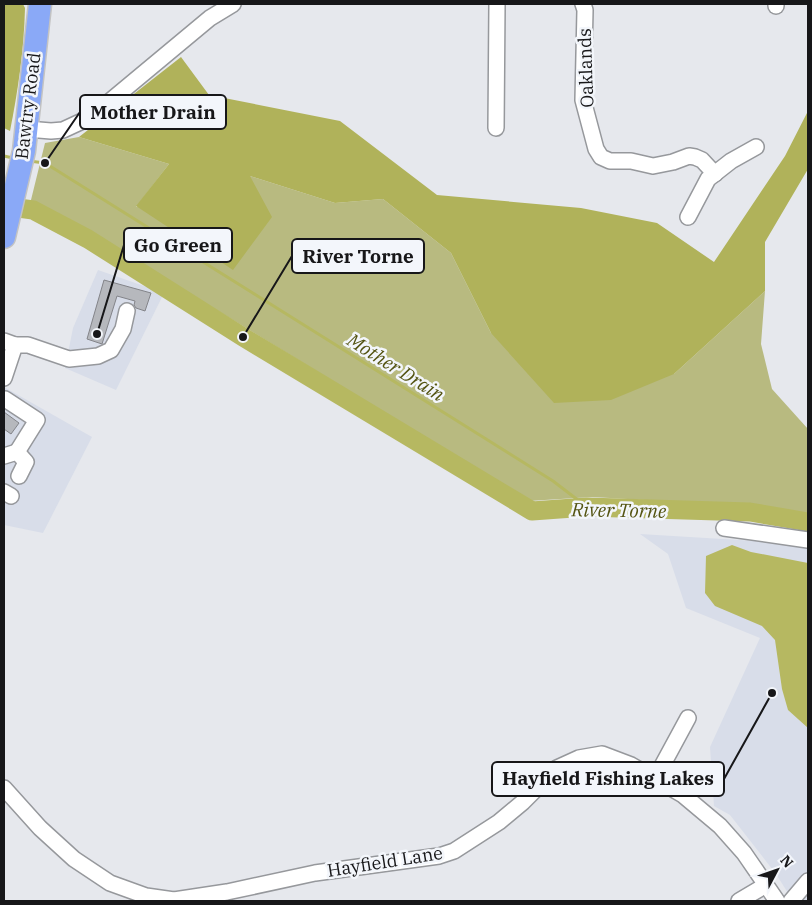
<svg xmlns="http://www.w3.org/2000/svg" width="812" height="905" font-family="'IBM Plex Serif',serif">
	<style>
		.built { fill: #d8dde9 }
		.green { fill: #b8ba80 }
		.forest { fill: #b0b25a }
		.water { fill: #b6b861 }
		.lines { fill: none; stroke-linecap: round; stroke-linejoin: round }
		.stream { stroke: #b6b861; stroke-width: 3 }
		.river { stroke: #b6b861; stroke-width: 19 }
		.building { fill: #b6b8bd; stroke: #838489 }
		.minor-casing { stroke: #96989c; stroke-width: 18 }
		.highway-casing { stroke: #c3c3c3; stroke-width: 25 }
		.minor { stroke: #fff; stroke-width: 15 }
		.highway { stroke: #8aa9f7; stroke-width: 22 }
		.labels { text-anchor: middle; stroke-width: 5; stroke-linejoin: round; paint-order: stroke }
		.street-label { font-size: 18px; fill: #171719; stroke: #f3f6fb }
		.water-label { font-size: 19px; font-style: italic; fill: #545412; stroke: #f3f6fb }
		.leader { fill: none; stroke: #171719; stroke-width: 2 }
		.callout-dot { fill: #171719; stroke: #f3f6fb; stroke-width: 2 }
		.callout { fill: #f3f6fb; stroke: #171719; stroke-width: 2 }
		.callout-label { font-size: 19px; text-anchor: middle; font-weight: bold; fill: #171719 }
	</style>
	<rect width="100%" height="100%" fill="#e6e8ed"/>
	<g class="built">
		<path d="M 98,270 L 164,293 L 116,390 L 65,368 L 73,328 Z"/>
		<path d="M 4,387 L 92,437 L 43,533 L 4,525 Z"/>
		<path d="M 640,534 L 789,543 L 808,548 L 808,901 L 793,901 L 776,874 L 730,815 L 714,806 L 710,747 L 760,638 L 686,608 L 668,554 Z"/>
	</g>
	<path class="green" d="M 79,137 L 169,164 L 136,207 L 250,176 L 335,203 L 383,199 L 451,253 L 491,333 L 674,374 L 765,291 L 761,344 L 772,389 L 808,429 L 808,514 L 752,506 L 592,497 L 529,501 L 73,222 L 30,204 L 45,143 Z"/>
	<g class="forest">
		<path d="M 4,4 L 23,4 L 25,8 C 24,50 18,90 10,131 L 4,128 Z"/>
		<path d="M 181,57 L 209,95 L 340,121 L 437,195 L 581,208 L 657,223 L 714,262 L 785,156 L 808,111 L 808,169 L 765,242 L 765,291 L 674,374 L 611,400 L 554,403 L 491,333 L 451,253 L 383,199 L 335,203 L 250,176 L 272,217 L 233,270 L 136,206 L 169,164 L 79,137 Z"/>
	</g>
	<path class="water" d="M 732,545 L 751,552 L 808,563 L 808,728 L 788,710 L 782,689 L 775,640 L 762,626 L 715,606 L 705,593 L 706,556 Z"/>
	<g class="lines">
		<g class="stream">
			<path d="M 4,156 L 13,158"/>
			<path d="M 29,161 L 45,163 L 553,481 L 587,507"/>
		</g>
		<path class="river" d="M 4,206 L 33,210 L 88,239 L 243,337 L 532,511 L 587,507 L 750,512 L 808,522"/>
	</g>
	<g class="building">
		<path d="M 104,280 L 151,293 L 145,311 L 136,308 L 134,305 L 135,301 L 117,296 L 102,344 L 87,339 Z"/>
		<path d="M 4,412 L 19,423 L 11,434 L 4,429 Z"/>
	</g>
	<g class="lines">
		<defs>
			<g id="minor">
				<path d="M 583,4 L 585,10 L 583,100 L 596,149 L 601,157 L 610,161 L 631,161 L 653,166 L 673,162 L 689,156 L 695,157 L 702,160 L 715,174"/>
				<path d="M 776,4 L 776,6"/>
				<path d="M 496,128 L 497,4"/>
				<path d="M 27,129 L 51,131 L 63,130 L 91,117 L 210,18 L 233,4"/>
				<path d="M 688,217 L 708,179 L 731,161 L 756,147"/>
				<path d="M 4,341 L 15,345 L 4,378"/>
				<path d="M 15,345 L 28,345 L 69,359 L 98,356 L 111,350 L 123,329 L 127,311"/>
				<path d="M 5,399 L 37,420 L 17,452"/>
				<path d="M 4,456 L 17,452 L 26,462 L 19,476"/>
				<path d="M 4,492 L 11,496"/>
				<path d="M 724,528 L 808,540"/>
				<path d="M 655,779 L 688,718"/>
				<path d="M 4,788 L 40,828 L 74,859 L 110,883 L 146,896 L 174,900 L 227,892 L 315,873 L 439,856 L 454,851 L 499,822 L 523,802 L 557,768 L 579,758 L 602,754 L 631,765 L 683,795 L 720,826 L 744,853 L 777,901"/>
				<path d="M 739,901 L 766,885"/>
				<path d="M 791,901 L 808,881"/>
			</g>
			<path id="highway" d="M 4,237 L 24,151 L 40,4"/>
		</defs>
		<use href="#minor" class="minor-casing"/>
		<use href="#highway" class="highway-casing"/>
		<use href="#minor" class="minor"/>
		<use href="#highway" class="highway"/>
	</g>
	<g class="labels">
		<g class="street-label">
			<text transform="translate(586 68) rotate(-92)" y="6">Oaklands</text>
			<text transform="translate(28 106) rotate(-83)" y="6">Bawtry Road</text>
			<text transform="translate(385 862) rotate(-9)" y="6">Hayfield Lane</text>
		</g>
		<g class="water-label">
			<text transform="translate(396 367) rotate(32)" y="7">Mother Drain</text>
			<text transform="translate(619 510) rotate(1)" y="7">River Torne</text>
		</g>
	</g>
	<path class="leader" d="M45 163L80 112M97 334L124 245M243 337L292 256M772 693L724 779"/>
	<g class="callout-dot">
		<circle cx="45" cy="163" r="5"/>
		<circle cx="97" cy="334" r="5"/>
		<circle cx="243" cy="337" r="5"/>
		<circle cx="772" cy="693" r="5"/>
	</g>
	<g class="callout">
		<rect x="80" y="95" width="146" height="34" rx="5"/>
		<rect x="124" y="228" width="108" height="34" rx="5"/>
		<rect x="292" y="239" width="132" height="34" rx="5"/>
		<rect x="492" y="762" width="232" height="34" rx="5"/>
	</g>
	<g class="callout-label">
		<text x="153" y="119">Mother Drain</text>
		<text x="178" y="252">Go Green</text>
		<text x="358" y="263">River Torne</text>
		<text x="608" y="785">Hayfield Fishing Lakes</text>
	</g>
	<rect width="812" height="905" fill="none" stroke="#171719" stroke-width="10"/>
	<g transform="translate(777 870) rotate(49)" stroke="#f3f6fb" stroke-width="4" paint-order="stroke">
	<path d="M0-4L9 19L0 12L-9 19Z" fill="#171719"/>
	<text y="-8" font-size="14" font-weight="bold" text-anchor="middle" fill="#171719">N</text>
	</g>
</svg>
